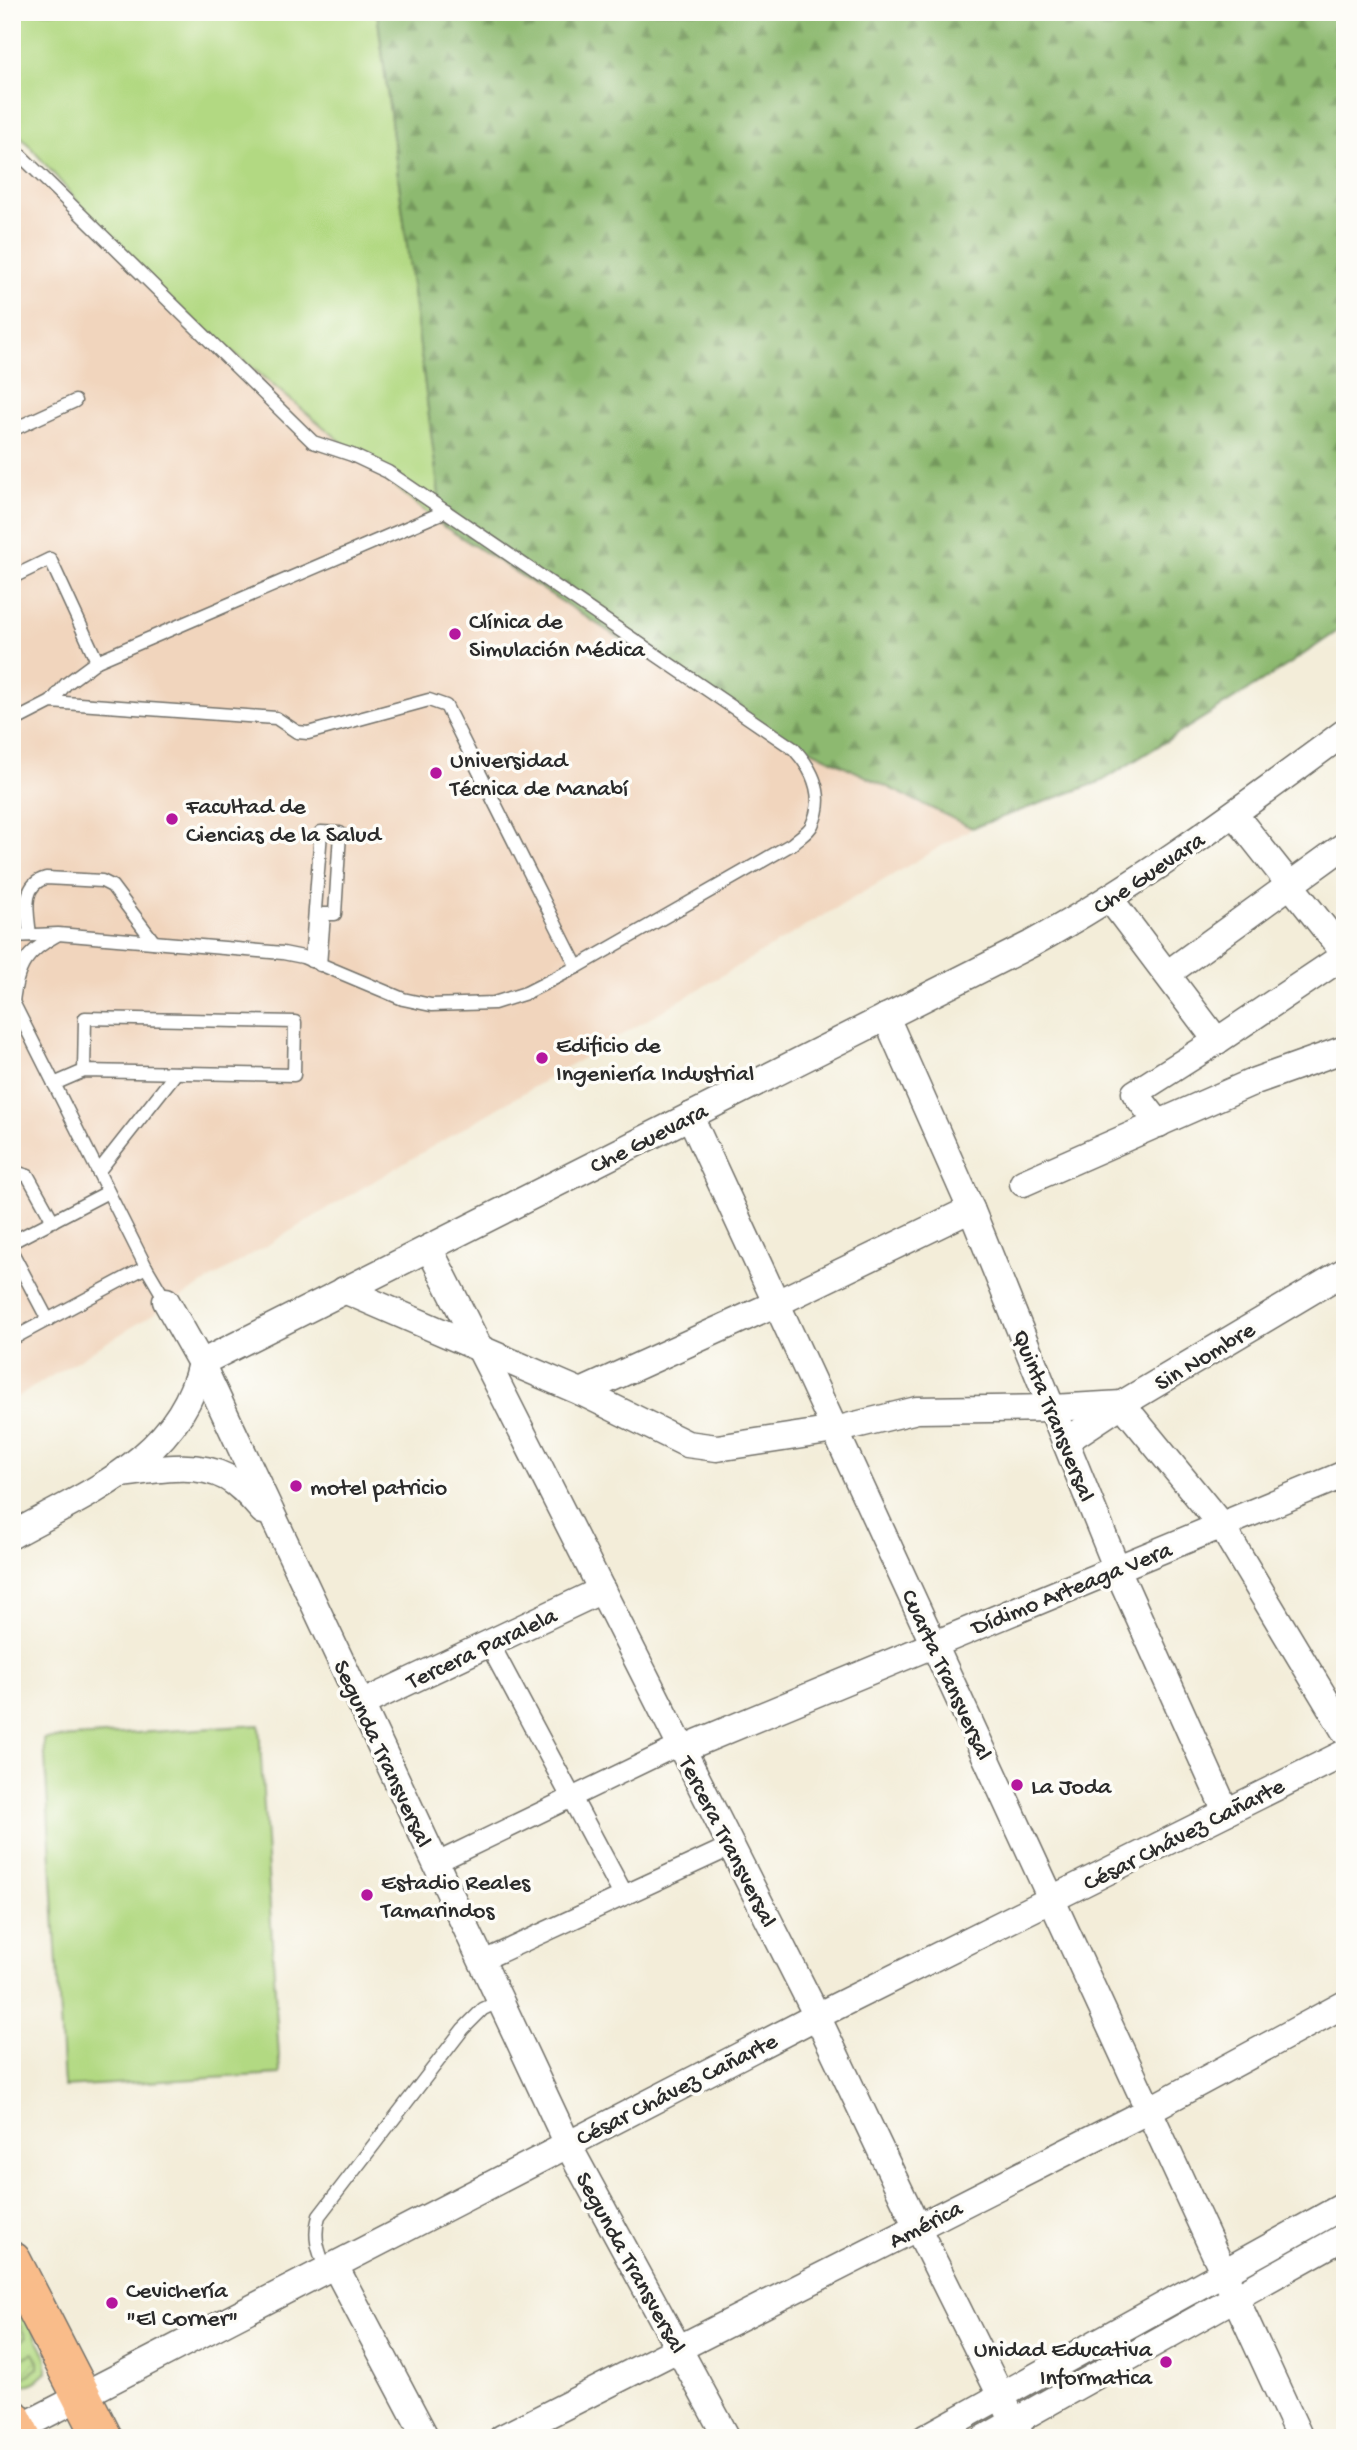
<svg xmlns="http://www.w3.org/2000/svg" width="1357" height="2450" font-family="'Gochi Hand',sans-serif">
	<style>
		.built { fill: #f1d5bd }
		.grass { fill: #b2d982; stroke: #6e8256; stroke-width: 2 }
		.forest { fill: url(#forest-firs); stroke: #5c724e; stroke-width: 2 }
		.garden { fill: url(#garden-furrows); stroke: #6e8256; stroke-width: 2 }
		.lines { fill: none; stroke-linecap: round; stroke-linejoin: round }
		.service-casing { stroke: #716f68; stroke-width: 15 }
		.pedestrian-casing { stroke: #716f68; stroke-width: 22 }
		.minor-casing { stroke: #716f68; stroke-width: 29 }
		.primary-casing { stroke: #716f68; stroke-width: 41 }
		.service { stroke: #fff; stroke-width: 12 }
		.pedestrian { stroke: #fff; stroke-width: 19 }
		.minor { stroke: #fff; stroke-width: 26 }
		.primary { stroke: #f9bc8a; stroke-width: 38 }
		.poi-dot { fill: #b5179e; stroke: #fdfcf7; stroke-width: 2.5 }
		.labels { text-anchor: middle; stroke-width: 7; stroke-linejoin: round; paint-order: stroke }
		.poi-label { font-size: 24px; fill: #2b2b2b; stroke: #fdfcf7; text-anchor: start }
		.street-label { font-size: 24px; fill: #2b2b2b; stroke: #fdfcf7 }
	</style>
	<defs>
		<pattern id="forest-firs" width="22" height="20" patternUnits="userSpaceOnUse" patternTransform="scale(1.75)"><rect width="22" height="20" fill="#8db970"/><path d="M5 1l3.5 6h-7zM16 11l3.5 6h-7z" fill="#73975c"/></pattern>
		<pattern id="garden-furrows" width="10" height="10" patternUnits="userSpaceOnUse" patternTransform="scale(1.75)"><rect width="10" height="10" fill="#b2d982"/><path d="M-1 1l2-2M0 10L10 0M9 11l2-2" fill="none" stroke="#99ba70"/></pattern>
	</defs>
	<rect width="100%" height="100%" fill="#fdfcf7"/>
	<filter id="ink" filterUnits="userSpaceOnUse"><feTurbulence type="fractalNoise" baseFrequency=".0143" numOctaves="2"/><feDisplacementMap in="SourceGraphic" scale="14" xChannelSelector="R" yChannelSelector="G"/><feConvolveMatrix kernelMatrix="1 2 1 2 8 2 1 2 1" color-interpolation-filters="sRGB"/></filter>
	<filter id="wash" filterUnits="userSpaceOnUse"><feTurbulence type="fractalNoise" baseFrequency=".00686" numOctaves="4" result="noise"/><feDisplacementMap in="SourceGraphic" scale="28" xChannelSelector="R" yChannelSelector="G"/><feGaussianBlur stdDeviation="1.57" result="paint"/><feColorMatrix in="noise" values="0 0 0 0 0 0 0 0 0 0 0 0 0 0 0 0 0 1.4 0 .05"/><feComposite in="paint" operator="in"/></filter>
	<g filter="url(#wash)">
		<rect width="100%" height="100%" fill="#f3edd9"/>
		<path class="built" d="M 12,138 L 145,279 L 443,526 L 745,718 L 972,828 L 325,1210 L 12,1400 Z"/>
		<g class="grass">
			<path d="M 12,12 L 377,12 L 443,526 L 145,279 L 12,126 Z"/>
			<path d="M 259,1725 L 280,2074 L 64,2087 L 44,1739 Z"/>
			<path d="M 12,2289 L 47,2359 L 47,2372 C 37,2383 26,2390 12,2379 Z"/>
		</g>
		<path class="forest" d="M 377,12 L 1345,12 L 1345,626 L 1291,663 L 1102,781 L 972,828 L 745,718 L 443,526 Z"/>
		<g class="garden">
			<path d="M 12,2309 L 26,2338 L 12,2346 Z"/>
			<path d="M 33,2353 L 38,2362 L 38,2368 L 25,2377 L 18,2374 L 13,2363 Z"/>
		</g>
	</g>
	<g filter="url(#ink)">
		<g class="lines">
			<defs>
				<g id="service">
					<path d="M 12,147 L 313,442 L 352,455 L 388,472 L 794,749 C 813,770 826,796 812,825 C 809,832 798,838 792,844 L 577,967 L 526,993 L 494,1003 L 431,1005 L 403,999 L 303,957 L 283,953 L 58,934 L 12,936"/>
					<path d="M 12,430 L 75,401"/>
					<path d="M 12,564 L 17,575 L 50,559 L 97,661"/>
					<path d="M 51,702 L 66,684 L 97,661 L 446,511"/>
					<path d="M 12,722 L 51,702 L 276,718 L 297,732 L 308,733 L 429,700 L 446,706 L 577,967"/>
					<path d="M 30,935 C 28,914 20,885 46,878 L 102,881 L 112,886 L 154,942"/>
					<path d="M 311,961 L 321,832 L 340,833 L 335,914 L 324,914 L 320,965"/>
					<path d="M 12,1000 L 146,1267 L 166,1301"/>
					<path d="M 13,1002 C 17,966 26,952 57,935"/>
					<path d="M 54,1084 L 84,1071 L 294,1075 L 295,1022 L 85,1018 L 84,1071"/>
					<path d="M 12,1171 L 28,1176 L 53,1221"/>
					<path d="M 98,1172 L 176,1073"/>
					<path d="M 12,1242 L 108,1192"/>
					<path d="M 12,1252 L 48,1320"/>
					<path d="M 12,1339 L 146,1267"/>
					<path d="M 326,2270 C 318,2250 313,2237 319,2216 L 463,2029 L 483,2009 L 500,2001"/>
				</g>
				<g id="pedestrian">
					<path d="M 490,1645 L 623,1894"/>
					<path d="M 436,1863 L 680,1745"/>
					<path d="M 482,1961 L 731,1846"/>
				</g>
				<g id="minor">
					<path d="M 1234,814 L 1345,954"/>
					<path d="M 1110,899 L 1217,1041"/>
					<path d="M 1167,974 L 1345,845"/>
					<path d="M 886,1017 L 971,1209 L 1117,1569 L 1226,1812"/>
					<path d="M 690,1116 L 1300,2438"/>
					<path d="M 1159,1124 L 1135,1093 L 1217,1041 L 1345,955"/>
					<path d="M 1023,1183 L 1255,1081 L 1345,1049"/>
					<path d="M 429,1248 L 817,2016 L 917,2227 L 1022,2438"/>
					<path d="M 344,1290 L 581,1392 L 687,1444 L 717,1448 L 835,1430 L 917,1410 L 1053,1408 L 1122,1404 L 1221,1525 L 1345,1732"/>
					<path d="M 166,1301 L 201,1363 L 568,2145 L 727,2438"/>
					<path d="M 201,1363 L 1031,944 C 1142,883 1243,807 1345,732"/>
					<path d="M 581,1392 L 777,1303 L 971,1209"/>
					<path d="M 1066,1441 L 1122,1404 L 1345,1271"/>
					<path d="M 122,1474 C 156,1470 194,1461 226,1477 C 241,1485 252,1499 263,1511"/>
					<path d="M 12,1535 C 88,1493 181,1457 201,1363"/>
					<path d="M 361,1704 L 602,1590"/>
					<path d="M 682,1749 L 1345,1474"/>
					<path d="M 335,2266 L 426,2438"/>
					<path d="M 12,2432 L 817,2016 L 1345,1753"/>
					<path d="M 502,2438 L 1149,2110 L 1345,2004"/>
					<path d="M 925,2438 L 1345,2205"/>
					<path d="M 985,2438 L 1345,2236"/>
				</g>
				<g id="primary">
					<path d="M 12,2261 L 103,2438"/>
					<path d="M 12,2418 L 22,2438"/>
				</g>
			</defs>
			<use href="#service" class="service-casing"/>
			<use href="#pedestrian" class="pedestrian-casing"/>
			<use href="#minor" class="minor-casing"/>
			<use href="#primary" class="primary-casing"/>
			<use href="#service" class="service"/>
			<use href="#pedestrian" class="pedestrian"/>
			<use href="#minor" class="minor"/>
			<use href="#primary" class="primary"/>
		</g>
	</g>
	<g class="poi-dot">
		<circle cx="455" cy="634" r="7"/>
		<circle cx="436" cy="773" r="7"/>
		<circle cx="172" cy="819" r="7"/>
		<circle cx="542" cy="1058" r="7"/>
		<circle cx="296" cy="1486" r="7"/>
		<circle cx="1017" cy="1785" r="7"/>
		<circle cx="367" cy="1895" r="7"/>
		<circle cx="112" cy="2303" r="7"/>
		<circle cx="1166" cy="2362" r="7"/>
	</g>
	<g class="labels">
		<g class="poi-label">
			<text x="469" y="628">Clínica de<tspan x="469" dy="28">Simulación Médica</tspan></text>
			<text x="450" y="767">Universidad<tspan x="450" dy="28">Técnica de Manabí</tspan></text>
			<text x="186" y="813">Facultad de<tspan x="186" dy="28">Ciencias de la Salud</tspan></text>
			<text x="556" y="1052">Edificio de<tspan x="556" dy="28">Ingeniería Industrial</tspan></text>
			<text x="310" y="1494">motel patricio</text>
			<text x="1031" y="1793">La Joda</text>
			<text x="381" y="1889">Estadio Reales<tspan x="381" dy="28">Tamarindos</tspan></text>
			<text x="126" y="2297">Cevichería<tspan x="126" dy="28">"El Corner"</tspan></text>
			<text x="1152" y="2356" text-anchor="end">Unidad Educativa<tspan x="1152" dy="28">Informatica</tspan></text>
		</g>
		<g class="street-label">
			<text transform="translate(1148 872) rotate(-34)" y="8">Che Guevara</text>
			<text transform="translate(648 1137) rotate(-27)" y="8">Che Guevara</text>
			<text transform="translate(1204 1355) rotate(-31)" y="8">Sin Nombre</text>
			<text transform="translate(1055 1415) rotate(68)" y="8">Quinta Transversal</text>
			<text transform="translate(1071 1587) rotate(-22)" y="8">Dídimo Arteaga Vera</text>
			<text transform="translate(481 1647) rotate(-25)" y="8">Tercera Paralela</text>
			<text transform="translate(948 1674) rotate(65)" y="8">Cuarta Transversal</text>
			<text transform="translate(384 1753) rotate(65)" y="8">Segunda Transversal</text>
			<text transform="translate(1183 1833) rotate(-27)" y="8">César Chávez Cañarte</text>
			<text transform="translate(729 1841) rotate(63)" y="8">Tercera Transversal</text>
			<text transform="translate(676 2088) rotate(-27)" y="8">César Chávez Cañarte</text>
			<text transform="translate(925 2223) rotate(-27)" y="8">América</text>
			<text transform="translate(632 2262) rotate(61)" y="8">Segunda Transversal</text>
		</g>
	</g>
	<rect width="1357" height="2450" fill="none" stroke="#fdfcf7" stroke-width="42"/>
</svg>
